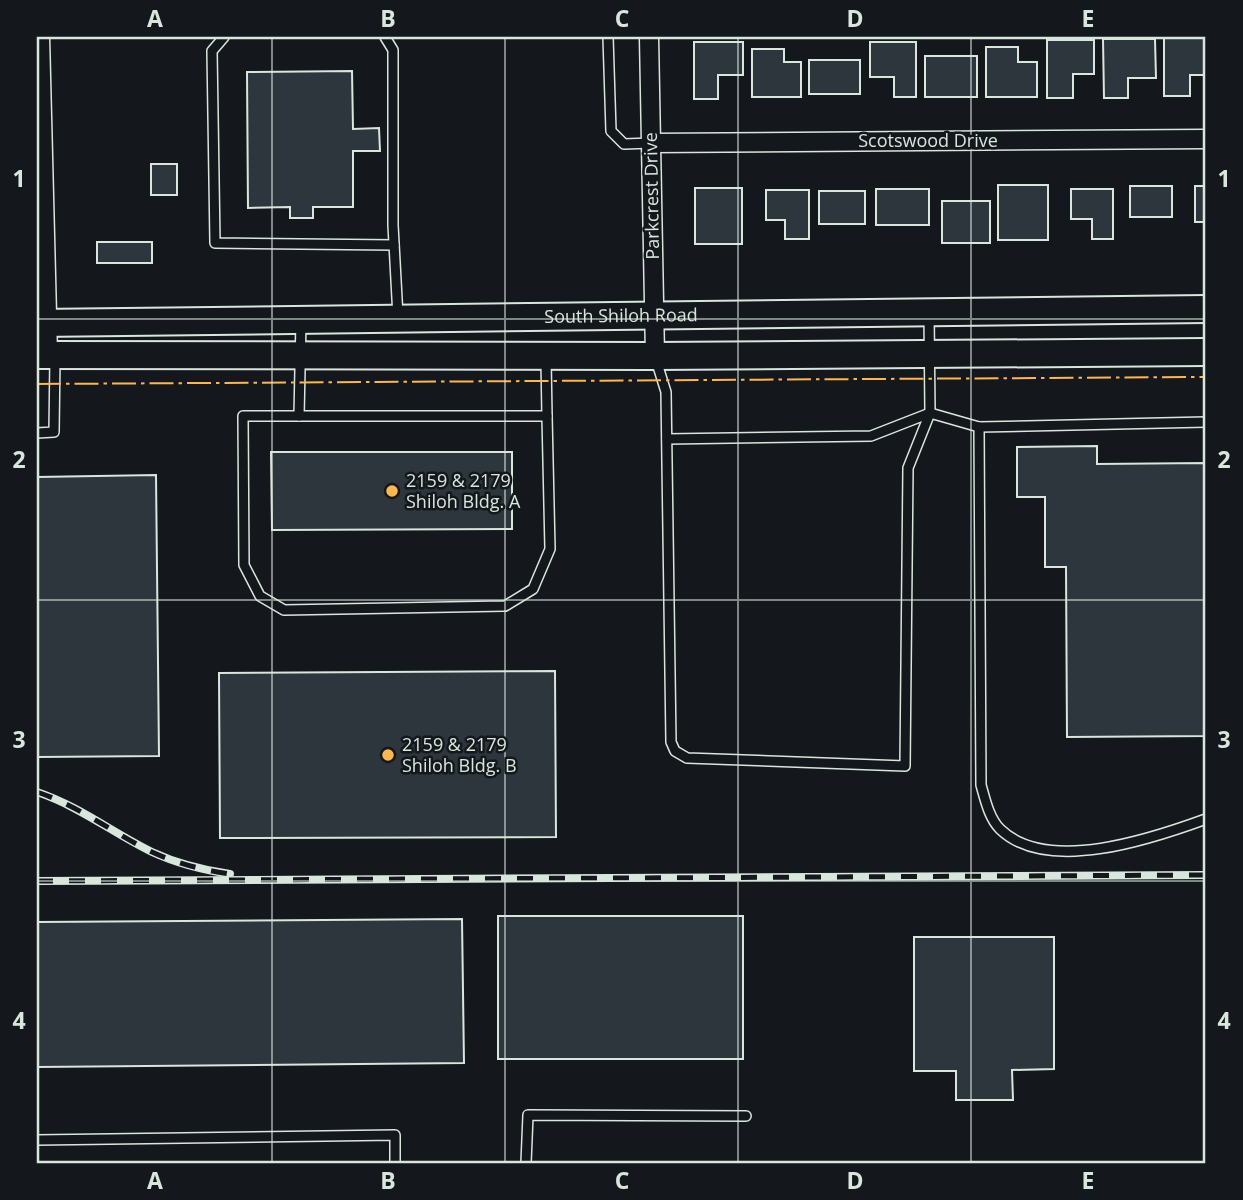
<svg xmlns="http://www.w3.org/2000/svg" width="1243" height="1200" font-family="'Open Sans',sans-serif">
	<style>
		.building { fill: #2c363c; stroke: #d8e6dc; stroke-width: 2 }
		.lines { fill: none; stroke-linecap: round; stroke-linejoin: round }
		.lane-casing { stroke: #d8e6dc; stroke-width: 12 }
		.street-casing { stroke: #d8e6dc; stroke-width: 21 }
		.secondary-casing { stroke: #d8e6dc; stroke-width: 30 }
		.lane { stroke: #14181c; stroke-width: 9 }
		.street { stroke: #14181c; stroke-width: 18 }
		.secondary { stroke: #14181c; stroke-width: 26 }
		.rail-casing { stroke: #d8e6dc; stroke-width: 8 }
		.rail { stroke: #14181c; stroke-width: 5; stroke-dasharray: 16; stroke-linecap: butt }
		.power { stroke: #ffb74d; stroke-width: 2; stroke-dasharray: 24 5 3.5 5; stroke-linecap: butt }
		.grid { fill: none; stroke: #d8e6dc; stroke-width: 2; stroke-opacity: 0.55 }
		.poi-dot { fill: #ffb74d; stroke: #14181c; stroke-width: 2.5 }
		.labels { text-anchor: middle; stroke-width: 5; stroke-linejoin: round; paint-order: stroke }
		.street-label { font-size: 18px; fill: #d8e6dc; stroke: #14181c }
		.poi-label { font-size: 18px; fill: #d8e6dc; stroke: #14181c; text-anchor: start }
		.neatline { fill: none; stroke: #d8e6dc; stroke-width: 2.5 }
		.grid-label { font-size: 23px; text-anchor: middle; font-weight: bold; fill: #d8e6dc }
	</style>
	<rect width="100%" height="100%" fill="#14181c"/>
	<g class="building">
		<path d="M 1164,37 L 1206,37 L 1206,75 L 1190,75 L 1190,96 L 1164,96 Z"/>
		<path d="M 1103,39 L 1155,39 L 1156,78 L 1128,78 L 1128,98 L 1104,98 Z"/>
		<path d="M 1047,40 L 1094,40 L 1094,74 L 1073,74 L 1073,98 L 1047,98 Z"/>
		<path d="M 694,42 L 743,42 L 743,75 L 718,75 L 718,99 L 694,99 Z"/>
		<path d="M 870,42 L 916,42 L 916,97 L 894,97 L 894,77 L 870,77 Z"/>
		<path d="M 986,47 L 1018,47 L 1018,62 L 1037,62 L 1037,97 L 986,97 Z"/>
		<path d="M 752,49 L 784,49 L 784,62 L 801,62 L 801,97 L 752,97 Z"/>
		<rect x="925" y="56" width="52" height="41"/>
		<rect x="809" y="60" width="51" height="34"/>
		<path d="M 352,71 L 353,129 L 379,128 L 380,151 L 353,151 L 353,207 L 313,207 L 313,218 L 290,218 L 290,207 L 248,208 L 247,72 Z"/>
		<rect x="151" y="164" width="26" height="31"/>
		<rect x="998" y="185" width="50" height="55"/>
		<rect x="1130" y="186" width="42" height="31"/>
		<rect x="1195" y="186" width="11" height="36"/>
		<rect x="695" y="188" width="47" height="56"/>
		<rect x="876" y="189" width="53" height="36"/>
		<path d="M 1071,189 L 1113,189 L 1113,239 L 1092,239 L 1092,219 L 1071,219 Z"/>
		<path d="M 766,190 L 809,190 L 809,239 L 785,239 L 785,220 L 766,220 Z"/>
		<rect x="819" y="191" width="46" height="33"/>
		<rect x="942" y="201" width="48" height="42"/>
		<rect x="97" y="242" width="55" height="21"/>
		<path d="M 1097,446 L 1097,464 L 1206,463 L 1206,736 L 1067,737 L 1066,567 L 1045,567 L 1045,497 L 1017,497 L 1017,447 Z"/>
		<path d="M 271,452 L 512,452 L 512,529 L 272,530 Z"/>
		<path d="M 156,475 L 159,756 L 37,757 L 37,477 Z"/>
		<path d="M 555,671 L 556,837 L 220,838 L 219,673 Z"/>
		<rect x="498" y="916" width="245" height="143"/>
		<path d="M 462,919 L 464,1063 L 37,1067 L 37,922 Z"/>
		<path d="M 914,937 L 1054,937 L 1054,1069 L 1012,1070 L 1013,1100 L 956,1100 L 956,1071 L 914,1071 Z"/>
	</g>
	<g class="lines">
		<defs>
			<g id="lane">
				<path d="M 224,37 L 212,51 L 215,243 L 394,245"/>
				<path d="M 385,37 L 393,50 L 393,225 L 398,317"/>
				<path d="M 608,37 L 611,131 L 624,144 L 651,143"/>
				<path d="M 301,321 L 299,416 L 547,416 L 546,360"/>
				<path d="M 656,360 L 666,392 L 671,742 L 675,751 L 687,758 L 905,766 L 908,468 L 930,413 L 929,314"/>
				<path d="M 299,416 L 243,416 L 244,565 L 260,596 L 284,610 L 505,606 L 533,589 L 550,549 L 547,416"/>
				<path d="M 979,427 L 981,785 C 985,799 989,818 1000,829 C 1047,875 1154,838 1206,819"/>
				<path d="M 37,433 L 54,432 L 55,357"/>
				<path d="M 667,439 L 871,436 L 930,413 L 979,427 L 1206,422"/>
				<path d="M 37,1140 L 395,1135 L 395,1163"/>
				<path d="M 526,1163 L 528,1115 L 746,1116"/>
			</g>
			<g id="street">
				<path d="M 40,37 L 48,355"/>
				<path d="M 649,37 L 655,356"/>
				<path d="M 651,143 L 1206,139"/>
			</g>
			<g id="secondary">
				<path id="s1" d="M 37,323 L 1206,309"/>
				<path d="M 37,355 L 655,356 L 1206,352"/>
			</g>
		</defs>
		<use href="#lane" class="lane-casing"/>
		<use href="#street" class="street-casing"/>
		<use href="#secondary" class="secondary-casing"/>
		<use href="#lane" class="lane"/>
		<use href="#street" class="street"/>
		<use href="#secondary" class="secondary"/>
		<defs>
			<g id="rail">
				<path d="M 37,792 C 79,806 113,833 152,852 C 178,864 203,870 230,874"/>
				<path d="M 37,881 L 1206,875"/>
			</g>
		</defs>
		<use href="#rail" class="rail-casing"/>
		<use href="#rail" class="rail"/>
		<path class="power" d="M 37,384 L 1206,377"/>
	</g>
	<path class="grid" d="M 272,37 L 272,1163M 505,37 L 505,1163M 738,37 L 738,1163M 971,37 L 971,1163M 37,319 L 1206,319M 37,600 L 1206,600M 37,881 L 1206,881"/>
	<g class="poi-dot">
		<circle cx="392" cy="491" r="7"/>
		<circle cx="388" cy="755" r="7"/>
	</g>
	<g class="labels">
		<g class="street-label">
			<text x="928" y="147">Scotswood Drive</text>
			<text transform="translate(652 196) rotate(-91)" y="6">Parkcrest Drive</text>
			<text dy="6" stroke="none"><textPath href="#s1" startOffset="584">South Shiloh Road</textPath></text>
		</g>
		<g class="poi-label">
			<text x="406" y="487">2159 &amp; 2179<tspan x="406" dy="21">Shiloh Bldg. A</tspan></text>
			<text x="402" y="751">2159 &amp; 2179<tspan x="402" dy="21">Shiloh Bldg. B</tspan></text>
		</g>
	</g>
	<rect width="1243" height="1200" fill="none" stroke="#14181c" stroke-width="77"/>
	<rect x="38" y="38" width="1166" height="1124" class="neatline"/>
	<g class="grid-label">
		<text x="155" y="27">A</text>
		<text x="388" y="27">B</text>
		<text x="622" y="27">C</text>
		<text x="855" y="27">D</text>
		<text x="1088" y="27">E</text>
		<text x="19" y="187">1</text>
		<text x="1224" y="187">1</text>
		<text x="19" y="468">2</text>
		<text x="1224" y="468">2</text>
		<text x="19" y="748">3</text>
		<text x="1224" y="748">3</text>
		<text x="19" y="1029">4</text>
		<text x="1224" y="1029">4</text>
		<text x="155" y="1189">A</text>
		<text x="388" y="1189">B</text>
		<text x="622" y="1189">C</text>
		<text x="855" y="1189">D</text>
		<text x="1088" y="1189">E</text>
	</g>
</svg>
